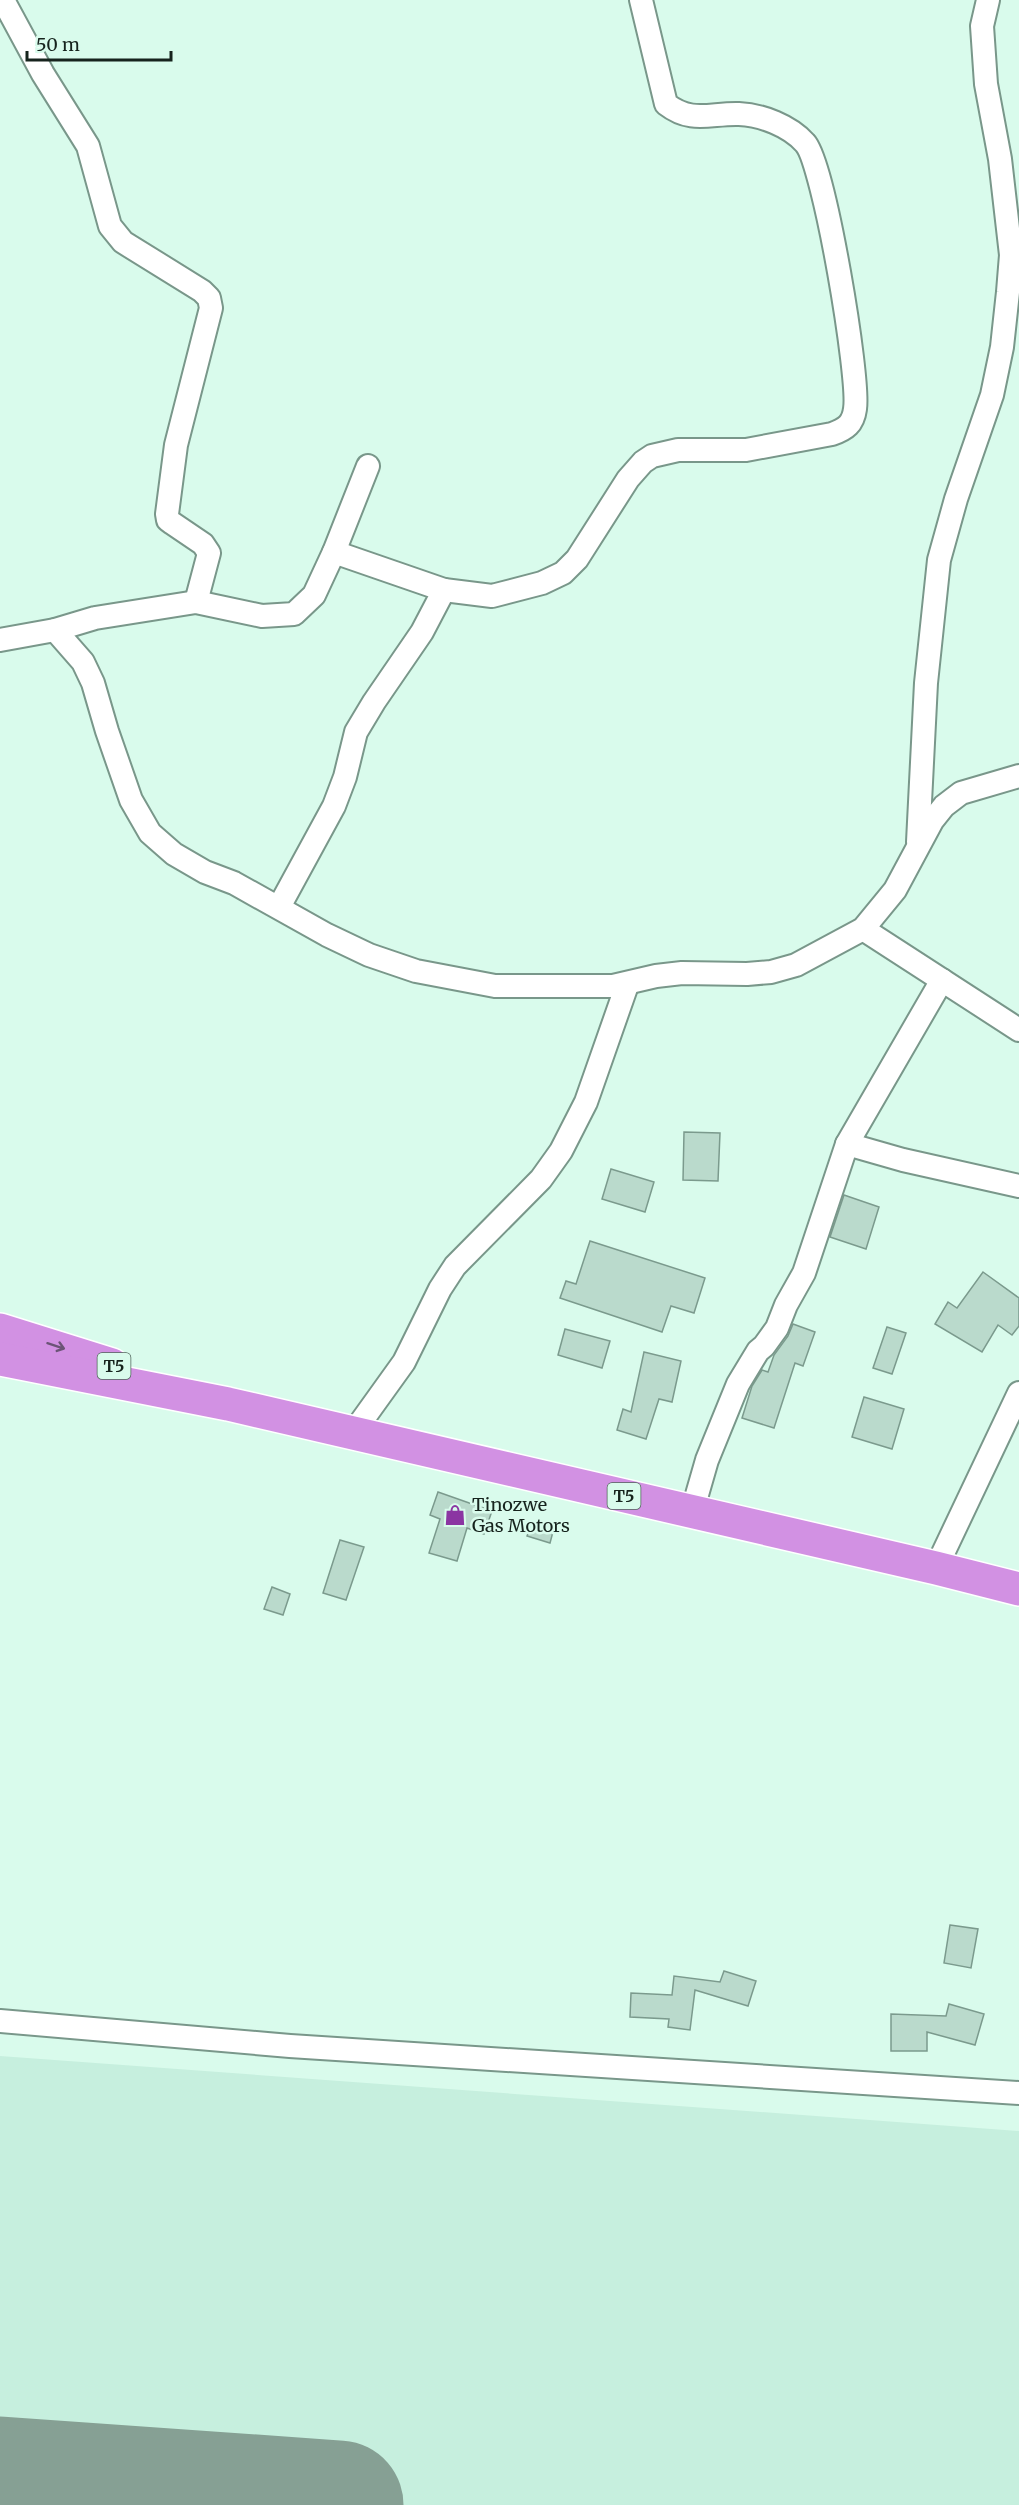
<svg xmlns="http://www.w3.org/2000/svg" width="1019" height="2505" font-family="Merriweather,serif">
	<style>
		.built { fill: #c6efde }
		.lines { fill: none; stroke-linecap: round; stroke-linejoin: round }
		.runway { stroke: #86a094; stroke-width: 129 }
		.building { fill: #badacc; stroke: #7b9a8d; stroke-width: 1.5 }
		.street-casing { stroke: #79978a; stroke-width: 26 }
		.highway-casing { stroke: #fff; stroke-width: 36 }
		.street { stroke: #fff; stroke-width: 22 }
		.highway { stroke: #d291e3; stroke-width: 33 }
		.oneway { stroke: #6b5476 }
		.labels { text-anchor: middle; stroke-width: 5; stroke-linejoin: round; paint-order: stroke }
		.shield { fill: #d9fbec; stroke: #50645b; stroke-width: 1.5 }
		.shield-label { font-size: 16px; font-weight: bold; fill: #16231d }
		.poi-label { font-size: 18px; fill: #16231d; stroke: #d9fbec; text-anchor: start }
	</style>
	<rect width="100%" height="100%" fill="#d9fbec"/>
	<path class="built" d="M 0,2056 L 1019,2131 L 1019,2505 L 0,2505 Z"/>
	<g class="lines">
		<path class="runway" d="M 0,2481 L 339,2505"/>
	</g>
	<g class="building">
		<path d="M 684,1132 L 720,1133 L 718,1181 L 683,1180 Z"/>
		<path d="M 611,1169 L 654,1182 L 645,1212 L 602,1199 Z"/>
		<path d="M 844,1195 L 879,1207 L 866,1249 L 830,1237 Z"/>
		<path d="M 590,1241 L 705,1278 L 694,1313 L 671,1306 L 662,1332 L 560,1298 L 566,1281 L 576,1284 Z"/>
		<path d="M 983,1272 L 1019,1298 L 1019,1326 L 1012,1335 L 998,1325 L 982,1352 L 935,1324 L 948,1302 L 957,1308 Z"/>
		<path d="M 793,1324 L 815,1332 L 803,1366 L 795,1363 L 774,1428 L 742,1418 L 752,1386 L 762,1370 L 768,1372 L 774,1355 L 788,1336 Z"/>
		<path d="M 887,1327 L 906,1333 L 892,1374 L 873,1368 Z"/>
		<path d="M 565,1329 L 610,1341 L 602,1368 L 558,1355 Z"/>
		<path d="M 644,1352 L 681,1361 L 672,1402 L 659,1399 L 646,1439 L 617,1430 L 623,1409 L 631,1412 Z"/>
		<path d="M 864,1397 L 904,1409 L 892,1449 L 852,1437 Z"/>
		<path d="M 438,1492 L 492,1511 L 484,1534 L 467,1528 L 457,1561 L 429,1553 L 440,1519 L 430,1515 Z"/>
		<path d="M 532,1521 L 554,1528 L 550,1543 L 527,1536 Z"/>
		<path d="M 340,1540 L 364,1547 L 346,1600 L 323,1593 Z"/>
		<path d="M 272,1587 L 290,1594 L 283,1615 L 264,1609 Z"/>
		<path d="M 950,1925 L 978,1929 L 971,1968 L 944,1963 Z"/>
		<path d="M 724,1971 L 756,1981 L 748,2006 L 695,1990 L 690,2030 L 668,2027 L 669,2019 L 630,2017 L 631,1993 L 672,1995 L 674,1976 L 720,1982 Z"/>
		<path d="M 949,2004 L 984,2014 L 975,2045 L 927,2032 L 927,2051 L 891,2051 L 891,2014 L 946,2016 Z"/>
	</g>
	<g class="lines">
		<defs>
			<g id="street">
				<path d="M 3,0 L 43,74 L 88,146 L 110,226 L 123,242 L 202,291 L 209,298 L 211,308 L 176,445 L 167,514 L 168,520 L 172,523 L 203,544 L 209,553 L 196,602"/>
				<path d="M 334,552 L 368,466"/>
				<path d="M 444,590 L 492,596 L 542,583 L 563,573 L 577,559 L 628,479 L 643,462 L 652,456 L 678,450 L 746,450 L 832,434 C 846,429 853,424 855,409 C 860,378 824,163 805,143 C 790,126 762,115 739,114 C 710,113 692,124 666,104 L 641,0"/>
				<path d="M 55,630 L 83,662 L 93,683 L 107,731 L 131,800 L 150,833 L 174,854 L 205,872 L 234,883 L 327,935 L 369,955 L 416,971 L 495,986 L 613,986 L 656,976 L 682,973 L 747,974 L 771,972 L 796,965 L 863,929 L 895,890 L 932,821 L 944,806 L 961,793 L 1019,776"/>
				<path d="M 0,640 L 55,630 L 95,618 L 196,602 L 262,616 L 294,614 L 314,595 L 334,552 L 444,590 L 422,632 L 374,702 L 356,732 L 345,777 L 334,806 L 279,907"/>
				<path d="M 918,842 L 926,683 L 939,560 L 956,499 L 992,395 L 1002,347 L 1008,292 L 1011,255 L 1000,159 L 986,84 L 982,26 L 988,0"/>
				<path d="M 863,929 L 1019,1030"/>
				<path d="M 847,1144 L 903,1160 L 1019,1186"/>
				<path d="M 353,1433 L 404,1362 L 440,1289 L 455,1266 L 541,1179 L 561,1151 L 586,1102 L 627,985"/>
				<path d="M 692,1512 L 707,1460 L 738,1384 L 758,1351 L 764,1346 L 777,1328 L 786,1305 L 804,1273 L 847,1144 L 942,980"/>
				<path d="M 936,1568 L 1019,1393"/>
				<path d="M 0,2021 L 290,2046 L 1019,2093"/>
			</g>
			<g id="highway">
				<path d="M 0,1330 L 112,1365"/>
				<path d="M 0,1359 L 228,1404 L 936,1568 L 1019,1589"/>
			</g>
		</defs>
		<use href="#street" class="street-casing"/>
		<use href="#highway" class="highway-casing"/>
		<use href="#street" class="street"/>
		<use href="#highway" class="highway"/>
	</g>
	<defs><path id="oneway-shaft" d="M-6 0H5M1.5-3L5.5 0L1.5 3" fill="none" stroke-width="1.6" stroke-linecap="round" stroke-linejoin="round" transform="scale(1.5)"/></defs>
	<use class="oneway" href="#oneway-shaft" transform="translate(56 1346) rotate(18)"/>
	<defs>
		<symbol id="shop-bare" viewBox="-9 -9 18 18"><path d="M-5-2.5h2.3a2.7 3.5 0 0 1 5.4 0H5L5.5 6h-11ZM-1.5-2.5h3a1.5 2.3 0 0 0-3 0Z" fill="#8b35a2" stroke="#d9fbec" stroke-width="2.5" paint-order="stroke"/></symbol>
	</defs>
	<g fill-rule="evenodd">
		<use href="#shop-bare" x="440" y="1500" width="30" height="30"/>
	</g>
	<g class="labels">
		<g class="shield">
			<rect x="97.5" y="1353" width="33" height="26" rx="4.5"/>
			<rect x="607.5" y="1483" width="33" height="26" rx="4.5"/>
		</g>
		<g class="shield-label">
			<text x="114" y="1372">T5</text>
			<text x="624" y="1502">T5</text>
		</g>
		<g class="poi-label">
			<text x="472" y="1511">Tinozwe<tspan x="472" dy="21">Gas Motors</tspan></text>
		</g>
	</g>
	<path d="M27 51v9h144v-9" fill="none" stroke="#16231d" stroke-width="3"/>
	<text x="36" y="51" font-size="18" fill="#16231d" stroke="#d9fbec" stroke-width="4.5" paint-order="stroke">50 m</text>
</svg>
